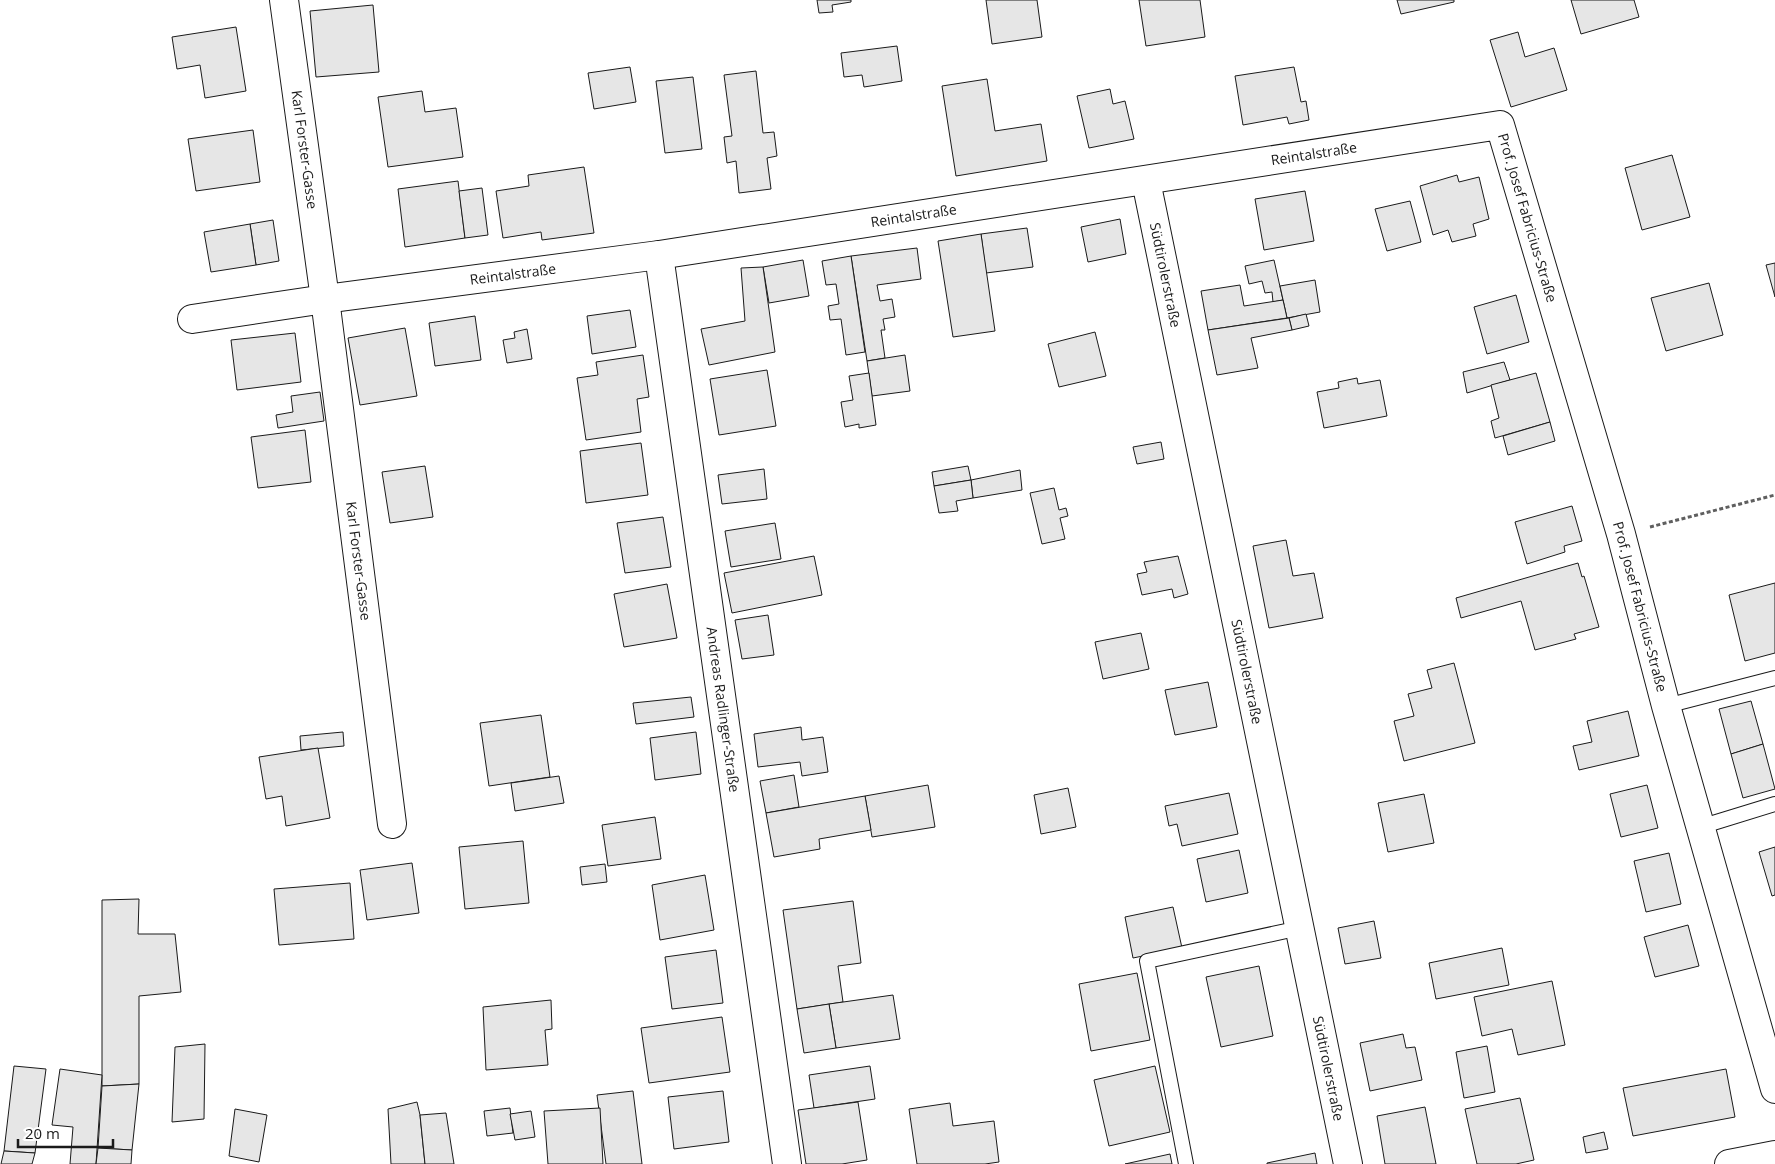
<svg xmlns="http://www.w3.org/2000/svg" width="1775" height="1164" font-family="'Open Sans',sans-serif">
	<style>
		.building { fill: #e6e6e6; stroke: #1a1a1a }
		.lines { fill: none; stroke-linecap: round; stroke-linejoin: round }
		.service-casing { stroke: #1a1a1a; stroke-width: 16 }
		.minor-casing { stroke: #1a1a1a; stroke-width: 30 }
		.primary-casing { stroke: #1a1a1a; stroke-width: 30 }
		.path { stroke: #5f5f5f; stroke-width: 3; stroke-dasharray: 4 2.5; stroke-linecap: butt }
		.service { stroke: #fff; stroke-width: 14 }
		.minor { stroke: #fff; stroke-width: 28 }
		.primary { stroke: #fff; stroke-width: 28 }
		.labels { text-anchor: middle; stroke-width: 4; stroke-linejoin: round; paint-order: stroke }
		.street-label { font-size: 14px; fill: #1a1a1a; stroke: #fff }
	</style>
	<rect width="100%" height="100%" fill="#fff"/>
	<g class="building">
		<path d="M 817,0 L 851,0 L 851,2 L 832,5 L 833,12 L 819,13 Z"/>
		<path d="M 986,0 L 1037,0 L 1042,37 L 992,44 Z"/>
		<path d="M 1139,0 L 1200,0 L 1205,37 L 1146,46 Z"/>
		<path d="M 1397,0 L 1454,0 L 1454,2 L 1401,14 Z"/>
		<path d="M 1571,0 L 1634,0 L 1639,17 L 1581,34 Z"/>
		<path d="M 373,5 L 379,72 L 316,77 L 310,11 Z"/>
		<path d="M 236,27 L 246,91 L 205,98 L 200,65 L 177,69 L 172,37 Z"/>
		<path d="M 1518,32 L 1525,57 L 1554,48 L 1567,90 L 1511,107 L 1490,40 Z"/>
		<path d="M 897,46 L 902,81 L 864,87 L 862,75 L 844,77 L 841,53 Z"/>
		<path d="M 630,67 L 636,102 L 594,109 L 588,73 Z"/>
		<path d="M 1294,67 L 1301,102 L 1306,101 L 1309,120 L 1289,124 L 1287,117 L 1243,125 L 1235,76 Z"/>
		<path d="M 756,71 L 763,133 L 774,132 L 777,156 L 767,158 L 771,189 L 739,193 L 736,161 L 727,163 L 724,137 L 732,136 L 724,75 Z"/>
		<path d="M 693,77 L 702,149 L 665,153 L 656,81 Z"/>
		<path d="M 987,79 L 995,131 L 1041,124 L 1047,161 L 956,176 L 942,86 Z"/>
		<path d="M 1110,89 L 1113,104 L 1125,101 L 1134,139 L 1089,148 L 1077,96 Z"/>
		<path d="M 422,91 L 425,112 L 456,108 L 463,157 L 388,167 L 378,97 Z"/>
		<path d="M 253,130 L 260,182 L 196,191 L 188,139 Z"/>
		<path d="M 1672,155 L 1690,217 L 1642,230 L 1625,168 Z"/>
		<path d="M 584,167 L 594,233 L 542,240 L 541,232 L 503,238 L 496,191 L 529,186 L 528,175 Z"/>
		<path d="M 1457,175 L 1459,182 L 1479,177 L 1489,219 L 1473,224 L 1476,236 L 1452,242 L 1448,230 L 1433,235 L 1420,186 Z"/>
		<path d="M 458,181 L 465,238 L 405,247 L 398,189 Z"/>
		<path d="M 482,188 L 488,235 L 465,238 L 459,191 Z"/>
		<path d="M 1305,191 L 1314,241 L 1264,250 L 1255,199 Z"/>
		<path d="M 1410,201 L 1421,242 L 1387,251 L 1375,209 Z"/>
		<path d="M 1120,219 L 1126,254 L 1088,262 L 1081,227 Z"/>
		<path d="M 273,220 L 279,261 L 256,265 L 250,224 Z"/>
		<path d="M 250,224 L 256,265 L 211,272 L 204,232 Z"/>
		<path d="M 1027,228 L 1033,267 L 986,273 L 981,234 Z"/>
		<path d="M 981,234 L 995,331 L 953,337 L 938,241 Z"/>
		<path d="M 917,248 L 921,279 L 877,285 L 880,301 L 892,299 L 895,317 L 883,319 L 885,330 L 881,330 L 885,358 L 867,361 L 851,256 Z"/>
		<path d="M 851,256 L 865,352 L 846,355 L 841,319 L 830,320 L 828,306 L 839,304 L 836,284 L 826,285 L 822,261 Z"/>
		<path d="M 803,260 L 809,296 L 769,303 L 763,267 Z"/>
		<path d="M 1274,260 L 1283,300 L 1273,302 L 1272,292 L 1265,293 L 1262,281 L 1249,284 L 1245,266 Z"/>
		<path d="M 1775,263 L 1775,297 L 1766,265 Z"/>
		<path d="M 763,267 L 775,352 L 709,365 L 701,329 L 745,321 L 741,268 Z"/>
		<path d="M 1315,280 L 1320,312 L 1287,318 L 1280,286 Z"/>
		<path d="M 1709,283 L 1723,335 L 1666,351 L 1651,298 Z"/>
		<path d="M 1240,285 L 1244,306 L 1283,300 L 1287,318 L 1208,330 L 1201,291 Z"/>
		<path d="M 1516,295 L 1529,342 L 1487,354 L 1474,307 Z"/>
		<path d="M 630,310 L 636,347 L 592,354 L 587,316 Z"/>
		<path d="M 1306,314 L 1309,326 L 1292,330 L 1289,318 Z"/>
		<path d="M 475,316 L 481,360 L 435,366 L 429,323 Z"/>
		<path d="M 1289,318 L 1292,330 L 1251,338 L 1258,368 L 1217,375 L 1208,330 Z"/>
		<path d="M 405,328 L 417,396 L 360,405 L 348,338 Z"/>
		<path d="M 527,329 L 532,359 L 507,363 L 503,340 L 515,338 L 514,332 Z"/>
		<path d="M 1095,332 L 1106,376 L 1059,387 L 1048,344 Z"/>
		<path d="M 295,333 L 301,382 L 237,390 L 231,340 Z"/>
		<path d="M 643,355 L 649,397 L 637,399 L 641,432 L 586,440 L 577,378 L 598,375 L 596,362 Z"/>
		<path d="M 905,355 L 910,391 L 872,396 L 867,361 Z"/>
		<path d="M 1504,362 L 1510,380 L 1467,393 L 1463,372 Z"/>
		<path d="M 767,370 L 776,426 L 719,435 L 710,379 Z"/>
		<path d="M 869,373 L 876,425 L 859,428 L 859,424 L 845,427 L 841,402 L 853,400 L 849,376 Z"/>
		<path d="M 1536,373 L 1550,422 L 1495,438 L 1491,421 L 1499,418 L 1491,385 Z"/>
		<path d="M 1357,378 L 1358,384 L 1380,380 L 1387,416 L 1324,428 L 1317,392 L 1339,388 L 1338,382 Z"/>
		<path d="M 320,392 L 324,421 L 278,428 L 276,415 L 293,412 L 291,396 Z"/>
		<path d="M 1550,422 L 1555,441 L 1508,455 L 1503,436 Z"/>
		<path d="M 305,430 L 311,482 L 258,488 L 251,437 Z"/>
		<path d="M 1161,442 L 1164,459 L 1137,464 L 1133,447 Z"/>
		<path d="M 641,443 L 648,495 L 586,503 L 580,451 Z"/>
		<path d="M 425,466 L 433,517 L 390,523 L 382,472 Z"/>
		<path d="M 968,466 L 971,480 L 934,486 L 932,472 Z"/>
		<path d="M 764,469 L 767,499 L 722,504 L 718,475 Z"/>
		<path d="M 1020,470 L 1022,490 L 973,498 L 971,480 Z"/>
		<path d="M 971,480 L 973,498 L 956,501 L 958,511 L 939,513 L 934,486 Z"/>
		<path d="M 1054,488 L 1059,510 L 1066,508 L 1068,516 L 1060,518 L 1065,539 L 1042,544 L 1030,493 Z"/>
		<path d="M 1572,506 L 1582,541 L 1564,546 L 1565,552 L 1527,564 L 1515,522 Z"/>
		<path d="M 663,517 L 671,567 L 625,573 L 617,523 Z"/>
		<path d="M 775,523 L 781,559 L 731,567 L 725,531 Z"/>
		<path d="M 1286,540 L 1293,576 L 1314,573 L 1323,618 L 1269,628 L 1253,546 Z"/>
		<path d="M 814,556 L 822,595 L 732,613 L 724,573 Z"/>
		<path d="M 1178,556 L 1188,594 L 1174,598 L 1172,589 L 1142,595 L 1137,574 L 1147,572 L 1144,562 Z"/>
		<path d="M 1578,563 L 1582,577 L 1584,576 L 1599,627 L 1574,634 L 1576,639 L 1535,650 L 1521,601 L 1461,618 L 1456,598 Z"/>
		<path d="M 1775,583 L 1775,653 L 1745,661 L 1729,595 Z"/>
		<path d="M 667,584 L 677,638 L 624,647 L 614,594 Z"/>
		<path d="M 768,615 L 774,655 L 742,659 L 735,620 Z"/>
		<path d="M 1141,633 L 1149,669 L 1103,679 L 1095,642 Z"/>
		<path d="M 1454,663 L 1475,743 L 1404,761 L 1394,721 L 1414,716 L 1408,694 L 1432,688 L 1427,670 Z"/>
		<path d="M 1208,682 L 1217,727 L 1175,735 L 1165,690 Z"/>
		<path d="M 691,697 L 694,717 L 636,724 L 633,703 Z"/>
		<path d="M 1751,701 L 1763,744 L 1731,754 L 1719,709 Z"/>
		<path d="M 1628,711 L 1639,756 L 1579,770 L 1573,746 L 1592,742 L 1587,721 Z"/>
		<path d="M 541,715 L 550,777 L 489,786 L 480,723 Z"/>
		<path d="M 801,727 L 802,740 L 823,737 L 828,772 L 802,776 L 800,762 L 758,767 L 754,734 Z"/>
		<path d="M 343,732 L 344,746 L 301,750 L 300,736 Z"/>
		<path d="M 696,732 L 701,774 L 655,780 L 650,738 Z"/>
		<path d="M 1763,744 L 1775,789 L 1743,798 L 1731,754 Z"/>
		<path d="M 318,748 L 330,818 L 286,826 L 282,796 L 266,799 L 259,757 Z"/>
		<path d="M 794,775 L 799,807 L 766,813 L 760,781 Z"/>
		<path d="M 559,776 L 564,803 L 515,811 L 511,783 Z"/>
		<path d="M 928,785 L 935,827 L 872,837 L 865,796 Z"/>
		<path d="M 1647,785 L 1658,828 L 1621,837 L 1610,794 Z"/>
		<path d="M 1068,788 L 1076,827 L 1041,834 L 1034,795 Z"/>
		<path d="M 1229,793 L 1238,834 L 1182,846 L 1177,824 L 1169,826 L 1165,806 Z"/>
		<path d="M 1424,794 L 1434,843 L 1388,852 L 1378,803 Z"/>
		<path d="M 865,796 L 871,830 L 819,839 L 820,849 L 774,857 L 766,813 Z"/>
		<path d="M 655,817 L 661,859 L 608,866 L 602,825 Z"/>
		<path d="M 523,841 L 529,903 L 465,909 L 459,847 Z"/>
		<path d="M 1775,847 L 1775,895 L 1772,896 L 1759,852 Z"/>
		<path d="M 1239,850 L 1248,893 L 1206,902 L 1197,859 Z"/>
		<path d="M 1669,853 L 1681,904 L 1646,912 L 1634,861 Z"/>
		<path d="M 412,863 L 419,913 L 367,920 L 360,870 Z"/>
		<path d="M 605,864 L 607,882 L 582,885 L 580,867 Z"/>
		<path d="M 705,875 L 714,930 L 660,940 L 652,885 Z"/>
		<path d="M 350,883 L 354,939 L 279,945 L 274,889 Z"/>
		<path d="M 139,899 L 138,934 L 175,934 L 181,992 L 139,996 L 139,1084 L 102,1086 L 102,900 Z"/>
		<path d="M 853,901 L 861,963 L 838,966 L 843,1002 L 797,1009 L 783,910 Z"/>
		<path d="M 1173,907 L 1182,948 L 1133,958 L 1125,917 Z"/>
		<path d="M 1374,921 L 1381,958 L 1345,964 L 1338,928 Z"/>
		<path d="M 1688,925 L 1699,966 L 1655,977 L 1644,937 Z"/>
		<path d="M 1502,948 L 1509,985 L 1436,999 L 1429,963 Z"/>
		<path d="M 716,950 L 723,1003 L 672,1009 L 665,957 Z"/>
		<path d="M 1259,966 L 1273,1036 L 1221,1047 L 1206,977 Z"/>
		<path d="M 1137,973 L 1150,1040 L 1091,1051 L 1079,984 Z"/>
		<path d="M 1552,981 L 1565,1045 L 1518,1055 L 1512,1029 L 1482,1036 L 1474,997 Z"/>
		<path d="M 893,995 L 900,1039 L 836,1048 L 829,1004 Z"/>
		<path d="M 551,1000 L 552,1029 L 545,1030 L 548,1065 L 486,1070 L 483,1007 Z"/>
		<path d="M 829,1004 L 836,1048 L 804,1053 L 797,1009 Z"/>
		<path d="M 722,1017 L 730,1072 L 649,1083 L 641,1028 Z"/>
		<path d="M 1403,1034 L 1406,1048 L 1415,1047 L 1422,1080 L 1370,1091 L 1360,1043 Z"/>
		<path d="M 205,1044 L 204,1119 L 172,1122 L 175,1047 Z"/>
		<path d="M 1487,1046 L 1495,1092 L 1464,1098 L 1456,1052 Z"/>
		<path d="M 14,1066 L 46,1069 L 35,1153 L 4,1151 Z"/>
		<path d="M 870,1066 L 875,1099 L 814,1108 L 809,1075 Z"/>
		<path d="M 1155,1066 L 1170,1132 L 1109,1146 L 1094,1080 Z"/>
		<path d="M 60,1069 L 102,1075 L 96,1164 L 70,1164 L 73,1127 L 52,1125 Z"/>
		<path d="M 1726,1069 L 1735,1117 L 1633,1136 L 1623,1088 Z"/>
		<path d="M 139,1084 L 132,1150 L 98,1148 L 102,1086 Z"/>
		<path d="M 633,1091 L 642,1164 L 606,1164 L 597,1095 Z"/>
		<path d="M 723,1091 L 729,1142 L 674,1149 L 668,1097 Z"/>
		<path d="M 1520,1098 L 1534,1160 L 1516,1164 L 1477,1164 L 1465,1109 Z"/>
		<path d="M 417,1102 L 420,1115 L 425,1164 L 391,1164 L 388,1109 Z"/>
		<path d="M 858,1102 L 867,1160 L 842,1164 L 806,1164 L 798,1110 Z"/>
		<path d="M 950,1103 L 953,1126 L 994,1121 L 999,1162 L 985,1164 L 917,1164 L 909,1109 Z"/>
		<path d="M 1425,1107 L 1436,1164 L 1385,1164 L 1377,1116 Z"/>
		<path d="M 510,1108 L 513,1133 L 487,1136 L 484,1111 Z"/>
		<path d="M 600,1108 L 603,1164 L 548,1164 L 544,1111 Z"/>
		<path d="M 235,1109 L 267,1115 L 259,1162 L 229,1156 Z"/>
		<path d="M 531,1111 L 535,1137 L 515,1140 L 510,1114 Z"/>
		<path d="M 446,1113 L 454,1164 L 425,1164 L 420,1115 Z"/>
		<path d="M 1604,1132 L 1608,1149 L 1586,1153 L 1583,1137 Z"/>
		<path d="M 98,1148 L 132,1150 L 131,1164 L 96,1164 Z"/>
		<path d="M 4,1151 L 35,1153 L 32,1164 L 1,1164 Z"/>
		<path d="M 1315,1153 L 1317,1164 L 1267,1164 L 1267,1163 Z"/>
		<path d="M 1170,1154 L 1172,1164 L 1125,1164 Z"/>
	</g>
	<g class="lines">
		<defs>
			<g id="service">
				<path d="M 1666,706 L 1775,678"/>
				<path d="M 1700,827 L 1775,804"/>
				<path d="M 1186,1164 L 1147,961 L 1300,928"/>
			</g>
			<g id="minor">
				<path id="s1" d="M 284,0 L 325,299 L 392,824"/>
				<path id="s2" d="M 1146,181 L 1348,1164"/>
				<path id="s3" d="M 659,255 L 787,1164"/>
				<path id="s4" d="M 192,319 L 325,299 L 659,255 L 1500,125 L 1621,534 L 1666,706 L 1775,1089"/>
			</g>
			<path id="primary" d="M 1729,1164 L 1775,1155"/>
		</defs>
		<use href="#service" class="service-casing"/>
		<use href="#minor" class="minor-casing"/>
		<use href="#primary" class="primary-casing"/>
		<path class="path" d="M 1650,527 L 1775,495"/>
		<use href="#service" class="service"/>
		<use href="#minor" class="minor"/>
		<use href="#primary" class="primary"/>
	</g>
	<g class="labels">
		<g class="street-label">
			<text dy="5" stroke="none"><textPath href="#s1" startOffset="151">Karl Forster-Gasse</textPath></text>
			<text dy="5" stroke="none"><textPath href="#s4" startOffset="1134">Reintalstraße</textPath></text>
			<text dy="5" stroke="none"><textPath href="#s4" startOffset="729">Reintalstraße</textPath></text>
			<text dy="5" stroke="none"><textPath href="#s4" startOffset="1419">Prof. Josef Fabricius-Straße</textPath></text>
			<text dy="5" stroke="none"><textPath href="#s4" startOffset="324">Reintalstraße</textPath></text>
			<text dy="5" stroke="none"><textPath href="#s2" startOffset="96">Südtirolerstraße</textPath></text>
			<text dy="5" stroke="none"><textPath href="#s1" startOffset="566">Karl Forster-Gasse</textPath></text>
			<text dy="5" stroke="none"><textPath href="#s4" startOffset="1824">Prof. Josef Fabricius-Straße</textPath></text>
			<text dy="5" stroke="none"><textPath href="#s2" startOffset="501">Südtirolerstraße</textPath></text>
			<text dy="5" stroke="none"><textPath href="#s3" startOffset="459">Andreas Radlinger-Straße</textPath></text>
			<text dy="5" stroke="none"><textPath href="#s2" startOffset="906">Südtirolerstraße</textPath></text>
		</g>
	</g>
	<path d="M18 1139v8h95v-8" fill="none" stroke="#1a1a1a" stroke-width="2.5"/>
	<text x="25" y="1139" font-size="15" fill="#1a1a1a" stroke="#ffffff" stroke-width="4" paint-order="stroke">20 m</text>
</svg>
